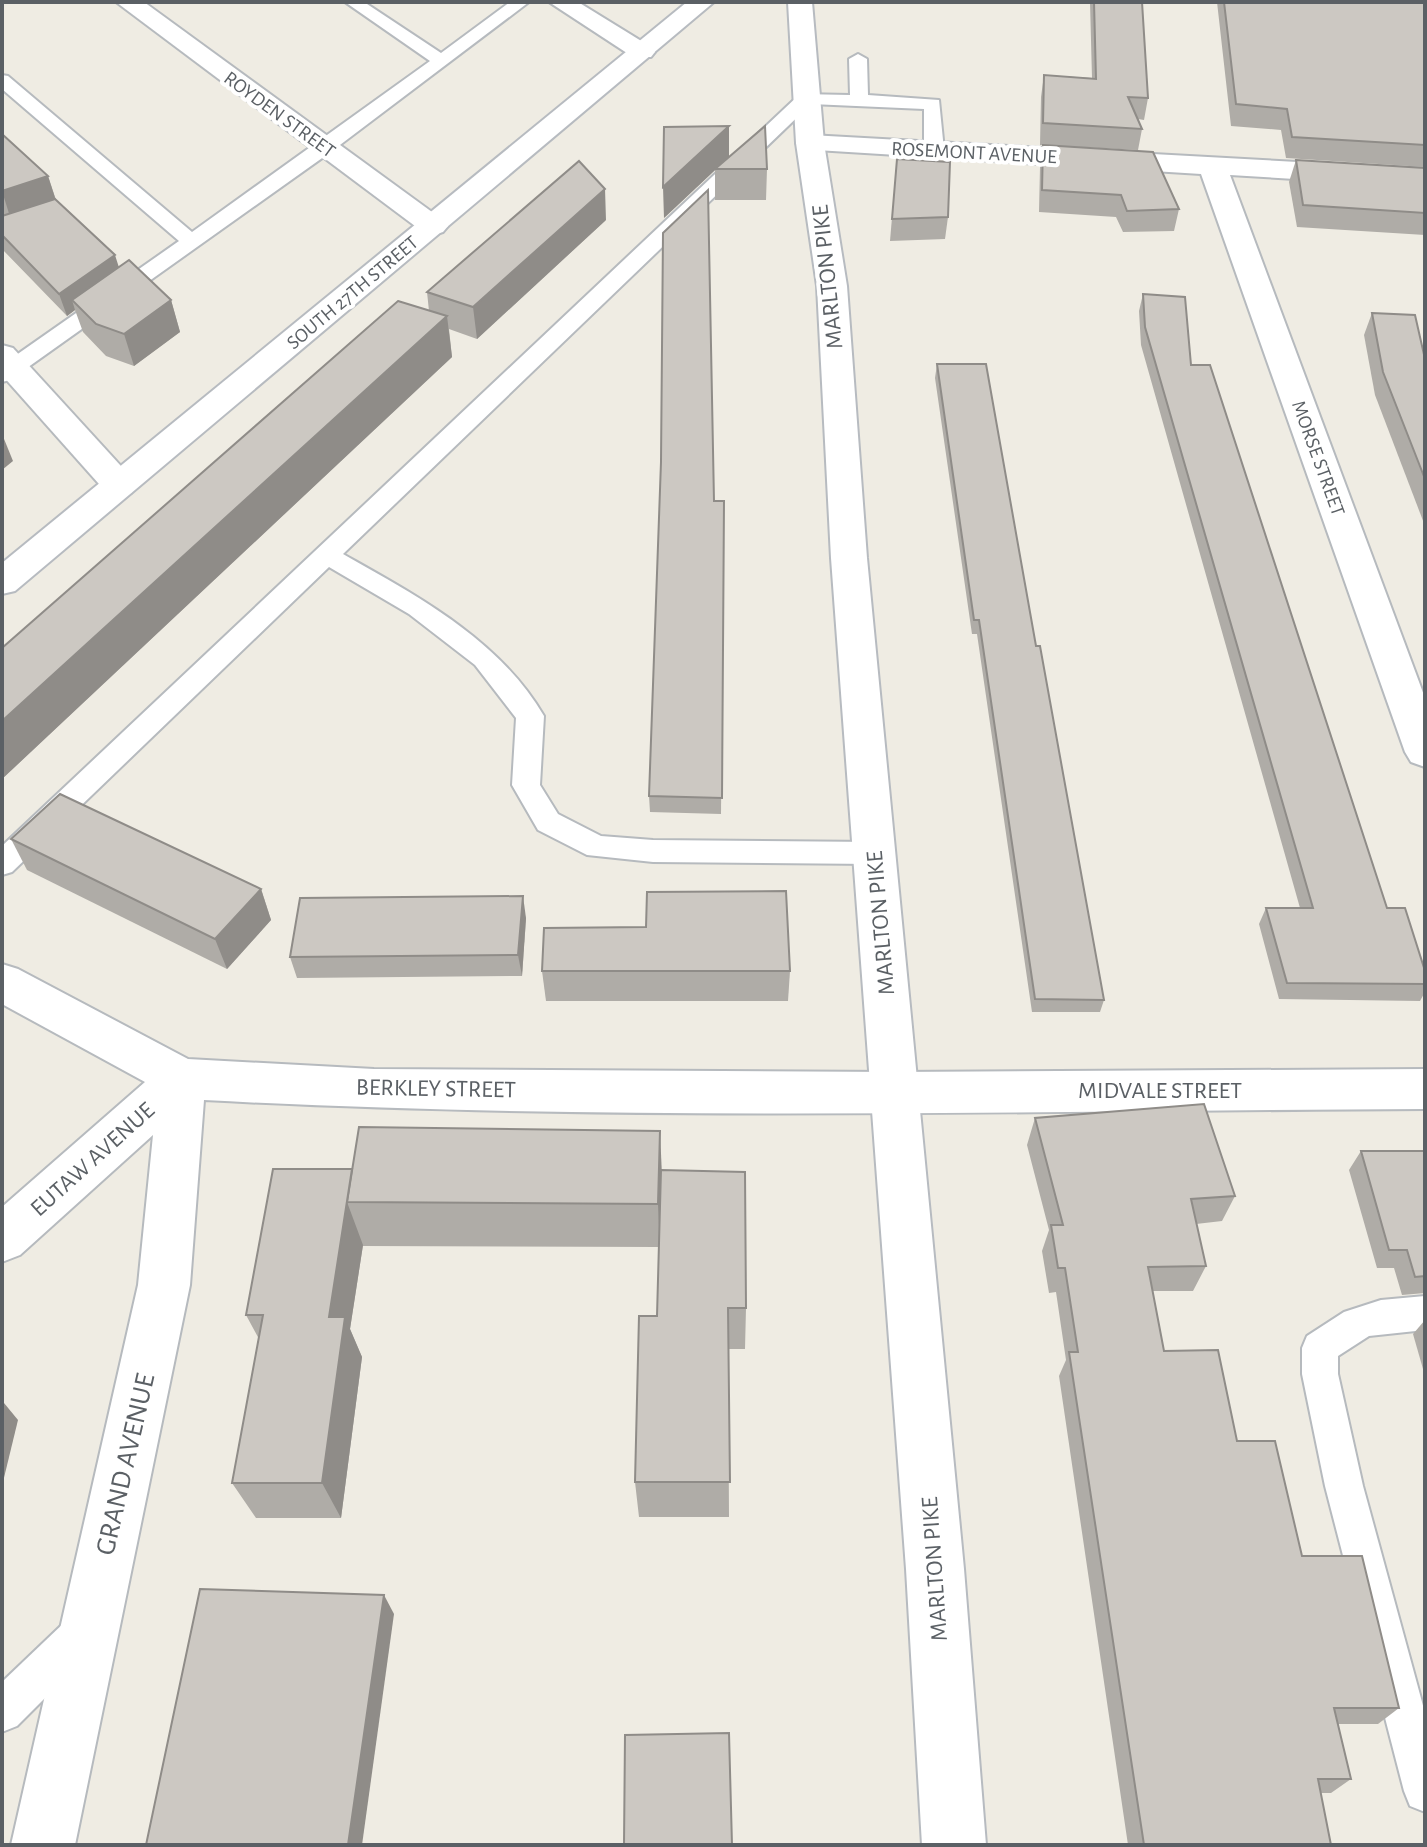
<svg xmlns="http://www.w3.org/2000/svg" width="1427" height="1847" font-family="'Alegreya Sans',sans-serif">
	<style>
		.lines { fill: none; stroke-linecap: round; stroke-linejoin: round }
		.service-casing { stroke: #b6babe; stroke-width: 4 }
		.minor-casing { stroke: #b6babe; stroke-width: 4 }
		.secondary-casing { stroke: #b7bbc0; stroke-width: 4 }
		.service { fill: #fff; fill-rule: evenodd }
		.minor { fill: #fff; fill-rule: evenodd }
		.secondary { fill: #fff; fill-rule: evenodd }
		.wall { fill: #afaca7 }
		.shaded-wall { fill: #8f8c88 }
		.building { fill: #ccc8c2; stroke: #8f8c88; stroke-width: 2 }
		.labels { text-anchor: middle; stroke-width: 8; stroke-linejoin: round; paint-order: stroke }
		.far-street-label { font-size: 20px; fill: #5b6065; stroke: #fff }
		.street-label { font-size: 24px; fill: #5b6065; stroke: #fff }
		.near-street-label { font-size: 28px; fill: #5b6065; stroke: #fff }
	</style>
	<rect width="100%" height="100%" fill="#efece3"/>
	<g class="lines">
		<defs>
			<g id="service">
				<path d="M 345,2 L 364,2 L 441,53 L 510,2 L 529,2 L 332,151 L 10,380 L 2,382 L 2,365 L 179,241 L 2,89 L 2,75 L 8,76 L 192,232 L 430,61 Z"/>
				<path d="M 858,54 L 867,59 L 868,95 L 939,100 L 944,150 L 941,154 L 934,156 L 924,150 L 924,109 L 811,104 L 343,554 C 417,596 499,639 544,716 L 540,785 L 558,814 L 601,836 L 653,840 L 874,842 L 884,845 L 888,853 L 884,861 L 874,864 L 653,862 L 587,855 L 538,830 L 512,785 L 516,718 L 475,665 L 409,614 L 329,567 L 12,872 L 2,875 L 2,846 L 800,94 L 850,95 L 849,59 Z"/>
				<path d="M 1425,1296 L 1425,1330 L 1369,1336 L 1338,1356 L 1338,1374 L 1363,1486 L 1425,1713 L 1425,1812 L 1410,1806 L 1404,1791 L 1325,1486 L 1302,1374 L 1302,1348 L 1307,1336 L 1344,1312 L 1381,1300 Z"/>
				<path d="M 81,1614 L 95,1620 L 101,1634 L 95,1648 L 17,1726 L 2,1732 L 2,1682 L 67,1620 Z"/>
			</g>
			<g id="minor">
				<path d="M 116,2 L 144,2 L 443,220 L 448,226 L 443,232 L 433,235 L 423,232 Z"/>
				<path d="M 549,2 L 578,2 L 651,47 L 655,52 L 651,57 L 633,57 Z"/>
				<path d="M 810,135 L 1425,169 L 1425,187 L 1230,175 L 1425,698 L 1425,767 L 1411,762 L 1405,752 L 1201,174 L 800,149 L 796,143 L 800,137 Z"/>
				<path d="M 2,345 L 13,348 L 131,477 L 136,485 L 131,493 L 119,496 L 107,493 L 2,375 Z"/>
				<path d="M 2,964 L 18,969 L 188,1059 L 374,1069 L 894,1072 L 1425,1069 L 1425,1109 C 1018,1111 610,1122 204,1100 L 190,1285 L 75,1845 L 11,1845 L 138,1285 L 153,1135 L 20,1255 L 2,1262 L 2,1207 L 145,1082 L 2,1004 Z"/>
			</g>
			<g id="secondary">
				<path d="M 687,2 L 714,2 L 15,591 L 2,594 L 2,563 Z"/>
				<path d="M 788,2 L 812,2 L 824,143 L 847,286 L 867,558 L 964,1569 L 986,1845 L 922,1845 L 906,1569 L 831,558 L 817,286 L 796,143 Z"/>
			</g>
		</defs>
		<use href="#service" class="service-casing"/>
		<use href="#minor" class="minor-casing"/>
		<use href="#secondary" class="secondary-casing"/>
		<use href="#service" class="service"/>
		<use href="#minor" class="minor"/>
		<use href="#secondary" class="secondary"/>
	</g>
	<g class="wall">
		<path d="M 1090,2 L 1142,2 L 1148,98 L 1144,120 L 1138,119 L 1142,129 L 1138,150 L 1040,145 L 1041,97 L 1044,75 L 1092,78 Z"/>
		<path d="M 1217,2 L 1425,2 L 1425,167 L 1286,158 L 1281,130 L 1231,126 Z"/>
		<path d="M 729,126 L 729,157 L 767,169 L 766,200 L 715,200 L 715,170 L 664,218 Z"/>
		<path d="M 2,134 L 48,176 L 56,200 L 119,267 L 171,300 L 180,332 L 134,366 L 106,356 L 83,332 L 75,310 L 67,316 L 2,249 L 2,216 L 5,216 L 2,213 Z"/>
		<path d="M 1043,145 L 1179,209 L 1174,231 L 1123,232 L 1116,217 L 1039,212 L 1040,167 Z"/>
		<path d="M 897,159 L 948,217 L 945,239 L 890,241 Z"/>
		<path d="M 1296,160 L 1425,168 L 1425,235 L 1297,227 L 1289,182 Z"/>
		<path d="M 606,220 L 477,339 L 449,329 L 452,357 L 2,779 L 2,648 L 429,311 L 427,292 Z"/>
		<path d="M 1143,294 L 1191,365 L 1387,908 L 1425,971 L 1425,992 L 1420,1001 L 1279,999 L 1259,924 L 1266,908 L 1300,908 L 1141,345 L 1139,311 Z"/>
		<path d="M 1372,313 L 1425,359 L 1425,526 L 1375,395 L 1364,335 Z"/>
		<path d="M 937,364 L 1036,646 L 1104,1000 L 1100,1012 L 1032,1012 L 977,634 L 972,634 L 935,378 Z"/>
		<path d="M 714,501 L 724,501 L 721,814 L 650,812 L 649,796 Z"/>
		<path d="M 11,839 L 261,889 L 271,920 L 227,969 L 27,870 Z"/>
		<path d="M 526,918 L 522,976 L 297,978 L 290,957 Z"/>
		<path d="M 542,971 L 790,971 L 788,1001 L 546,1001 Z"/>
		<path d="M 1035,1118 L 1235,1196 L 1222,1221 L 1196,1224 L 1206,1266 L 1193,1291 L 1152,1291 L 1164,1351 L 1237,1441 L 1302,1556 L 1399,1708 L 1378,1724 L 1338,1724 L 1351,1779 L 1331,1793 L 1320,1793 L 1331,1845 L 1128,1845 L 1059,1376 L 1066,1360 L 1056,1292 L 1049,1293 L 1042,1251 L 1049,1230 L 1027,1145 Z"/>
		<path d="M 1361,1151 L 1425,1151 L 1425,1293 L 1402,1295 L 1394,1268 L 1377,1268 L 1349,1170 Z"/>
		<path d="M 273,1169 L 662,1170 L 746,1308 L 745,1349 L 728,1349 L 729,1517 L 639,1517 L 635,1482 L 657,1316 L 659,1247 L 363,1246 L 363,1245 L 350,1329 L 362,1357 L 341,1518 L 256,1518 L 232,1483 L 259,1339 L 246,1315 Z"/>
		<path d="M 1425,1320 L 1425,1376 L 1413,1334 Z"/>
	</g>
	<g class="shaded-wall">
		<path d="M 729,126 L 729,157 L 664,218 L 663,187 Z"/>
		<path d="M 48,176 L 58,207 L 12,223 L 2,191 Z"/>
		<path d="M 605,189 L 606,220 L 477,339 L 473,307 Z"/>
		<path d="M 115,255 L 122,277 L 72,300 L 75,310 L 67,316 L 59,294 Z"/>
		<path d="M 171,300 L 180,332 L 134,366 L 124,334 Z"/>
		<path d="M 447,316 L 452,357 L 2,779 L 2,721 Z"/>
		<path d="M 2,434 L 13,461 L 2,470 Z"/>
		<path d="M 261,889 L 271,920 L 227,969 L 215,939 Z"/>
		<path d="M 523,896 L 526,918 L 522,976 L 518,955 Z"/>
		<path d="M 660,1131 L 662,1176 L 660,1247 L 658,1204 Z"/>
		<path d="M 352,1169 L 347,1202 L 363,1245 L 350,1329 L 362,1357 L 341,1518 L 322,1483 L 329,1317 Z"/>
		<path d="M 4,1403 L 18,1420 L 2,1486 L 2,1410 Z"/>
		<path d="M 384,1595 L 394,1614 L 362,1845 L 348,1845 Z"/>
	</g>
	<g class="building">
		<path d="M 1094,2 L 1142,2 L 1148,98 L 1128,97 L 1142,129 L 1043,123 L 1044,75 L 1096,79 Z"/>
		<path d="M 1224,2 L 1425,2 L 1425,145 L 1292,137 L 1287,109 L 1236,104 Z"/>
		<path d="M 729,126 L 663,187 L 664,127 Z"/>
		<path d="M 765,126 L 767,169 L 715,169 Z"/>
		<path d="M 2,134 L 48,176 L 2,191 Z"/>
		<path d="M 1043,145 L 1153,152 L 1179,209 L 1127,211 L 1121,195 L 1042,190 Z"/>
		<path d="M 897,159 L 950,162 L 948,217 L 892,219 Z"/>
		<path d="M 1296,160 L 1425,168 L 1425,213 L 1303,205 Z"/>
		<path d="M 579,161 L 605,189 L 473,307 L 427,292 Z"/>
		<path d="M 708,190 L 714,501 L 724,501 L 722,798 L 649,796 L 661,462 L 663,233 Z"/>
		<path d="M 55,199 L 115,255 L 59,294 L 2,235 L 2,216 Z"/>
		<path d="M 129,260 L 171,300 L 124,334 L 96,324 L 72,300 Z"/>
		<path d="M 1143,294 L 1185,297 L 1191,365 L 1210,365 L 1387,908 L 1405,908 L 1425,971 L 1425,984 L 1287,983 L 1266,908 L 1313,908 L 1145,327 Z"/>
		<path d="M 398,301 L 447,316 L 2,721 L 2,648 Z"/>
		<path d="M 1372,313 L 1415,315 L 1425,359 L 1425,479 L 1383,372 Z"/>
		<path d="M 937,364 L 986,364 L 1036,646 L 1040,646 L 1104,1000 L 1035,999 L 979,620 L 974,620 Z"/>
		<path d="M 60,794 L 261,889 L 215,939 L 11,839 Z"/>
		<path d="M 786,891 L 790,971 L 542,971 L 544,928 L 646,927 L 647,892 Z"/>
		<path d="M 523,896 L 518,955 L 290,957 L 300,898 Z"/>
		<path d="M 1204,1104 L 1235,1196 L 1191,1199 L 1206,1266 L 1148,1267 L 1164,1351 L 1218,1350 L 1237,1441 L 1275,1441 L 1302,1556 L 1362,1556 L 1399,1708 L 1334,1708 L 1351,1779 L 1318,1779 L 1331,1845 L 1144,1845 L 1069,1352 L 1078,1352 L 1065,1268 L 1058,1268 L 1051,1225 L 1063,1225 L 1035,1118 Z"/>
		<path d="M 359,1127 L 660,1131 L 658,1204 L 347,1202 Z"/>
		<path d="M 1361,1151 L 1425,1151 L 1425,1276 L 1415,1277 L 1407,1250 L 1389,1250 Z"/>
		<path d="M 273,1169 L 352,1169 L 329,1317 L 345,1317 L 322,1483 L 232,1483 L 263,1315 L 246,1315 Z"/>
		<path d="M 661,1170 L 745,1172 L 746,1308 L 728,1308 L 730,1482 L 635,1482 L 639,1316 L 657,1316 Z"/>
		<path d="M 200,1589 L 384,1595 L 348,1845 L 146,1845 Z"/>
		<path d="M 729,1733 L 732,1845 L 624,1845 L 625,1735 Z"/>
	</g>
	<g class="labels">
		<g class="far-street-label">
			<text transform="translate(280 114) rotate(36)" y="7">ROYDEN STREET</text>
			<text transform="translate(974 152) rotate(3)" y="7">ROSEMONT AVENUE</text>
			<text transform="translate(352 292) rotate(-40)" y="7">SOUTH 27TH STREET</text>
			<text transform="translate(1319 458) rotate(70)" y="7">MORSE STREET</text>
		</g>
		<g class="street-label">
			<text transform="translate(827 277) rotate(-96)" y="8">MARLTON PIKE</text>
			<text transform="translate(880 923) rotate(-95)" y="8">MARLTON PIKE</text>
			<text transform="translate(436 1088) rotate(1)" y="8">BERKLEY STREET</text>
			<text x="1160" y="1098">MIDVALE STREET</text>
			<text transform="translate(92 1159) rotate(-42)" y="8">EUTAW AVENUE</text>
			<text transform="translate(934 1569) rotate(-94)" y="8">MARLTON PIKE</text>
		</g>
		<g class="near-street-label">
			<text transform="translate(124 1464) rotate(-77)" y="10">GRAND AVENUE</text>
		</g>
	</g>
	<rect width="1427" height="1847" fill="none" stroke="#5b6065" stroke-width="8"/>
</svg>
